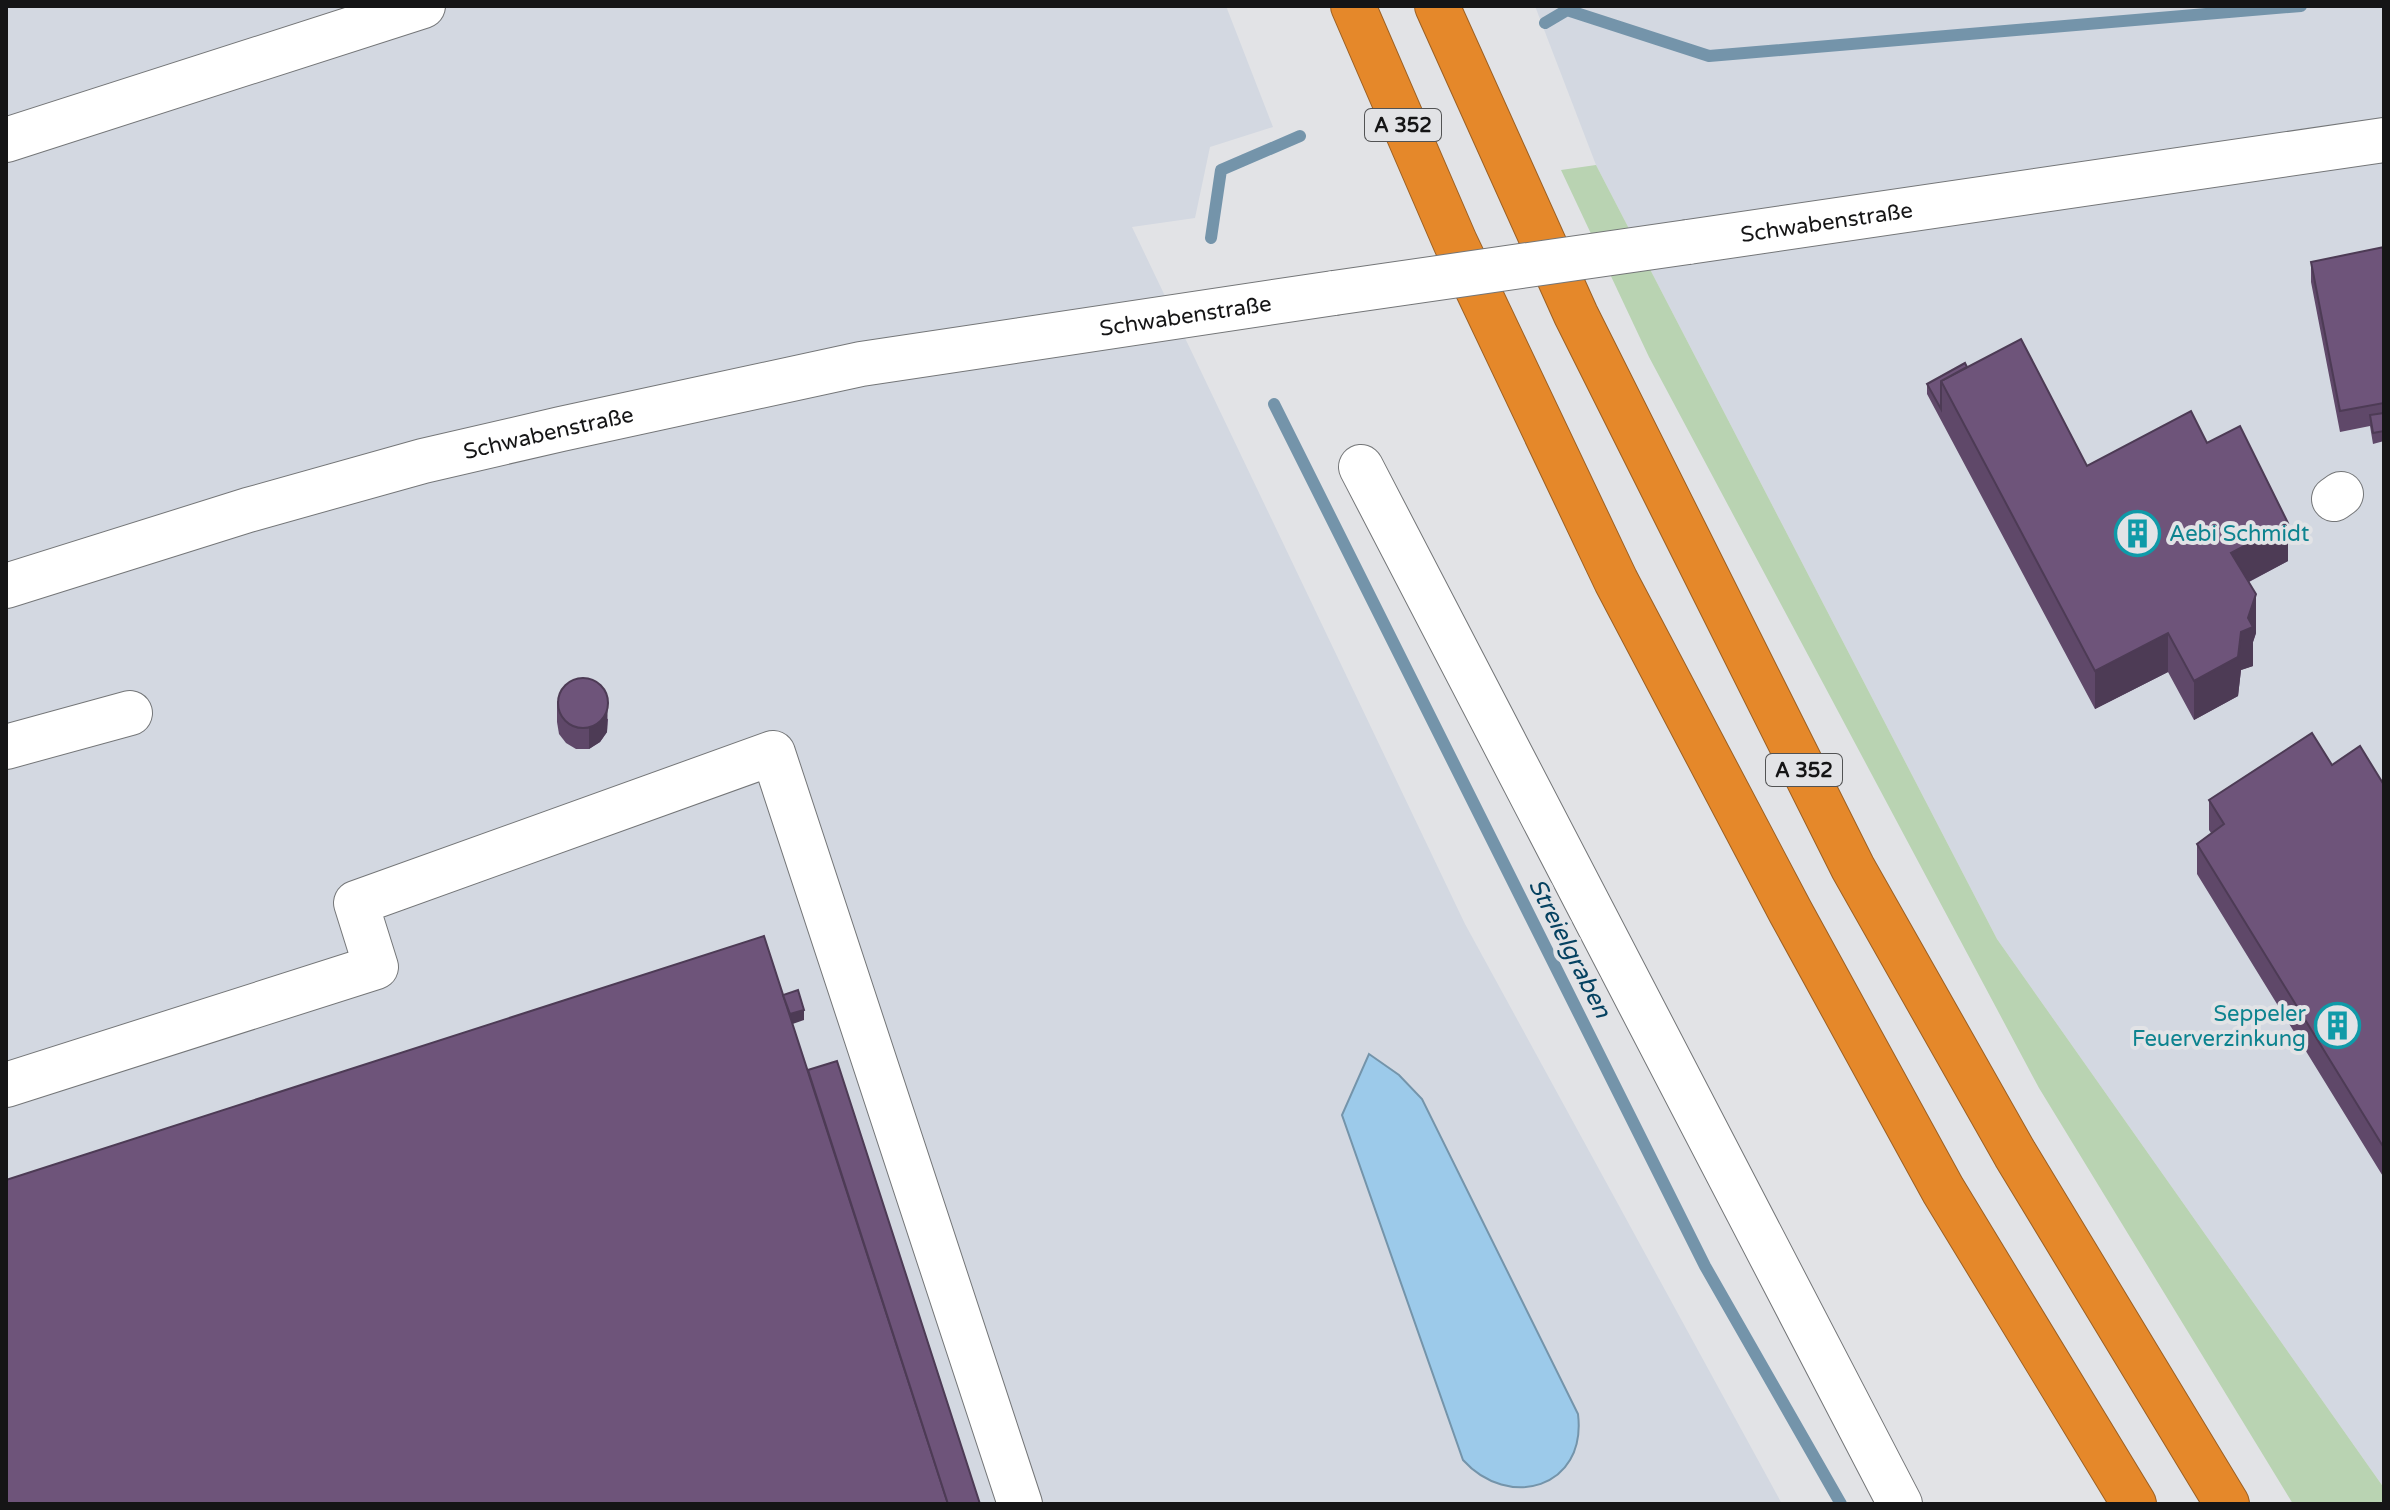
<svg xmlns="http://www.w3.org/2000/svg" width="2390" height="1510" font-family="'Varela Round',sans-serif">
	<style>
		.built { fill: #d3d8e1 }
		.green { fill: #b9d3b2 }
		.water { fill: #9ccaea; stroke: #7494aa; stroke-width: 2 }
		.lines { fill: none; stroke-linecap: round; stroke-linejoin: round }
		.stream { stroke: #7494aa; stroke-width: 12 }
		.minor-casing { stroke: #747678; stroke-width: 46 }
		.highway-casing { stroke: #9c6023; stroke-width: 46 }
		.minor { stroke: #fff; stroke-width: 44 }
		.highway { stroke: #e5882a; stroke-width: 44 }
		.minor-bridge-casing { stroke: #747678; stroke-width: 46; stroke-linecap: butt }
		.minor-bridge { stroke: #fff; stroke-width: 44 }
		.wall { fill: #5f4869 }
		.shaded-wall { fill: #4d3b55 }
		.building { fill: #6e547a; stroke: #4d3b55; stroke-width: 2 }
		.labels { text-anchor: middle; stroke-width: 8; stroke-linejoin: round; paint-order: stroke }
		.shield { fill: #e2e3e6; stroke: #525354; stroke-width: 2 }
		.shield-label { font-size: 20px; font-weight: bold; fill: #151516 }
		.street-label { font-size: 22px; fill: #151516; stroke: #e2e3e6 }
		.culture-label { font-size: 22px; fill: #0d838f; stroke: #e2e3e6; text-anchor: start }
		.water-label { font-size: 24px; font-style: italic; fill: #064261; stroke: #e2e3e6 }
	</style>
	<rect width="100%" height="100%" fill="#e2e3e6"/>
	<g class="built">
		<path d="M 6,6 L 1226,6 L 1273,127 L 1210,147 L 1195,218 L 1132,227 L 1465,924 L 1782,1504 L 6,1504 Z"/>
		<path d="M 1535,6 L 2384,6 L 2384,1488 L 1997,939 L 1596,165 Z"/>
	</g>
	<path class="green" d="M 1596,165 L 1997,939 L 2384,1488 L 2384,1504 L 2293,1504 L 2039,1088 L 1649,357 L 1561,170 Z"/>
	<path class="water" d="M 1369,1054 L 1399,1075 L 1422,1099 L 1578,1414 C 1587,1489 1508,1510 1463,1460 L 1342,1115 Z"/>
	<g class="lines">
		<g class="stream">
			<path d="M 1545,23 L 1567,10 L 1709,56 L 2301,6"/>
			<path d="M 1211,238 L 1221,170 L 1300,136"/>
			<path d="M 1274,404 L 1705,1266 L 1841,1504"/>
		</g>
		<defs>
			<g id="minor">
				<path d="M 6,140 L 423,6"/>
				<path id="s1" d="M 1688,242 L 2384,140"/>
				<path d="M 1361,467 L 1900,1504"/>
				<path d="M 2334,499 L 2341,494"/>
				<path id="s2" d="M 6,586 L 248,510 L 423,461 L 561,429 L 861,364 L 1334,293"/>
				<path d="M 6,747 L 130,713"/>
				<path d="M 6,1085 L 376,967 L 356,903 L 773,753 L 1020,1504"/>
			</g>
			<g id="highway">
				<path d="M 1353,6 L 1455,242 L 1616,581 L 1790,911 L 1943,1190 L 2134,1504"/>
				<path d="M 1437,6 L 1576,315 L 1853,868 L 2015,1154 L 2227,1504"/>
			</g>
		</defs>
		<use href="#minor" class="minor-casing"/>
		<use href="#highway" class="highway-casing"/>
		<use href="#minor" class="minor"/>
		<use href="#highway" class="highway"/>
		<defs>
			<path id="minor-bridge" d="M 1334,293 L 1688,242"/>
		</defs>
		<use href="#minor-bridge" class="minor-bridge-casing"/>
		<use href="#minor-bridge" class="minor-bridge"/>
	</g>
	<g class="wall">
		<path d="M 2384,247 L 2384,441 L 2373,444 L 2370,426 L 2340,432 L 2311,282 L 2311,262 Z"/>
		<path d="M 1967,367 L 2087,466 L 2207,443 L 2288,561 L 2249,582 L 2256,633 L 2253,642 L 2253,666 L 2241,670 L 2238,696 L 2194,720 L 2168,672 L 2095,709 L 1927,394 L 1927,384 Z"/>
		<path d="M 557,701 L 608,719 L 607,732 L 600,742 L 589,749 L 576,749 L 566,743 L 559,734 L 557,722 Z"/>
		<path d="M 2332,765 L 2384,785 L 2384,1178 L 2197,874 L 2197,844 L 2211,833 L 2209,830 L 2209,800 Z"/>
	</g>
	<g class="shaded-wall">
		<path d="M 2288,523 L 2288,561 L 2231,591 L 2231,553 Z"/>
		<path d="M 2256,594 L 2256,633 L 2253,642 L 2253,666 L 2241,670 L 2238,696 L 2194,720 L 2194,681 L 2241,632 L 2248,618 Z"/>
		<path d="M 2168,633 L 2168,672 L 2095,709 L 2095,671 Z"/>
		<path d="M 608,698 L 607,732 L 600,742 L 589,749 L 589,728 Z"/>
		<path d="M 804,1010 L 804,1020 L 784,1027 L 784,1016 Z"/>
	</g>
	<g class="building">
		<path d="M 2384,247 L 2384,403 L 2340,411 L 2311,262 Z"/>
		<path d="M 2021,339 L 2087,466 L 2191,411 L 2207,443 L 2240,426 L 2288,523 L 2231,553 L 2256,594 L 2248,618 L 2253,627 L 2241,632 L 2238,657 L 2194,681 L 2168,633 L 2095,671 L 1941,381 Z"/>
		<path d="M 1965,363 L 1967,367 L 1941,381 L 1941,409 L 1927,384 Z"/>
		<path d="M 2384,413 L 2384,431 L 2373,433 L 2370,415 Z"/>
		<circle cx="583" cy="703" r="25"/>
		<path d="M 2312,733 L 2332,765 L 2360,746 L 2384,785 L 2384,1148 L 2197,844 L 2224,824 L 2209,800 Z"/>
		<path d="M 764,936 L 948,1504 L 6,1504 L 6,1180 Z"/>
		<path d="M 798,990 L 804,1010 L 790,1014 L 783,995 Z"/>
		<path d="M 837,1061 L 980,1504 L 948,1504 L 808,1070 Z"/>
	</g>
	<defs>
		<symbol id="building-ring" viewBox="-11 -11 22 22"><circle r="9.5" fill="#e2e3e6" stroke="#0f9aa8" stroke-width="1.5"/><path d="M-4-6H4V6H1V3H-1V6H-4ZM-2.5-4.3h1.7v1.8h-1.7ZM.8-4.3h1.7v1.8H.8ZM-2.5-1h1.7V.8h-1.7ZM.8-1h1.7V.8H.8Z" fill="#0f9aa8"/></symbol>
	</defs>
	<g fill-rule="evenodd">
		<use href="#building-ring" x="2112" y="508" width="51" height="51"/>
		<use href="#building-ring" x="2312" y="1000" width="51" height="51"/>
	</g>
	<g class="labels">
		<g class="shield">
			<rect x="1365" y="109" width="76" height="32" rx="6"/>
			<rect x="1766" y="754" width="76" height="32" rx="6"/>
		</g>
		<g class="shield-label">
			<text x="1403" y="132">A 352</text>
			<text x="1804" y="777">A 352</text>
		</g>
		<g class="street-label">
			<text dy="8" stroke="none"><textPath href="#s1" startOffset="140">Schwabenstraße</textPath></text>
			<text dy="8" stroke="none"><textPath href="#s2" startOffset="1212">Schwabenstraße</textPath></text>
			<text dy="8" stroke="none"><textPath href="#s2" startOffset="564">Schwabenstraße</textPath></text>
		</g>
		<g class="culture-label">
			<text x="2169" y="541">Aebi Schmidt</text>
			<text x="2306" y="1021" text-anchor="end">Seppeler<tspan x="2306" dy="25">Feuerverzinkung</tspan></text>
		</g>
		<g class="water-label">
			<text transform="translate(1570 948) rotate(63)" y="8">Streielgraben</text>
		</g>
	</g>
	<rect width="2390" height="1510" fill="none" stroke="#151516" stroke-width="16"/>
</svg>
